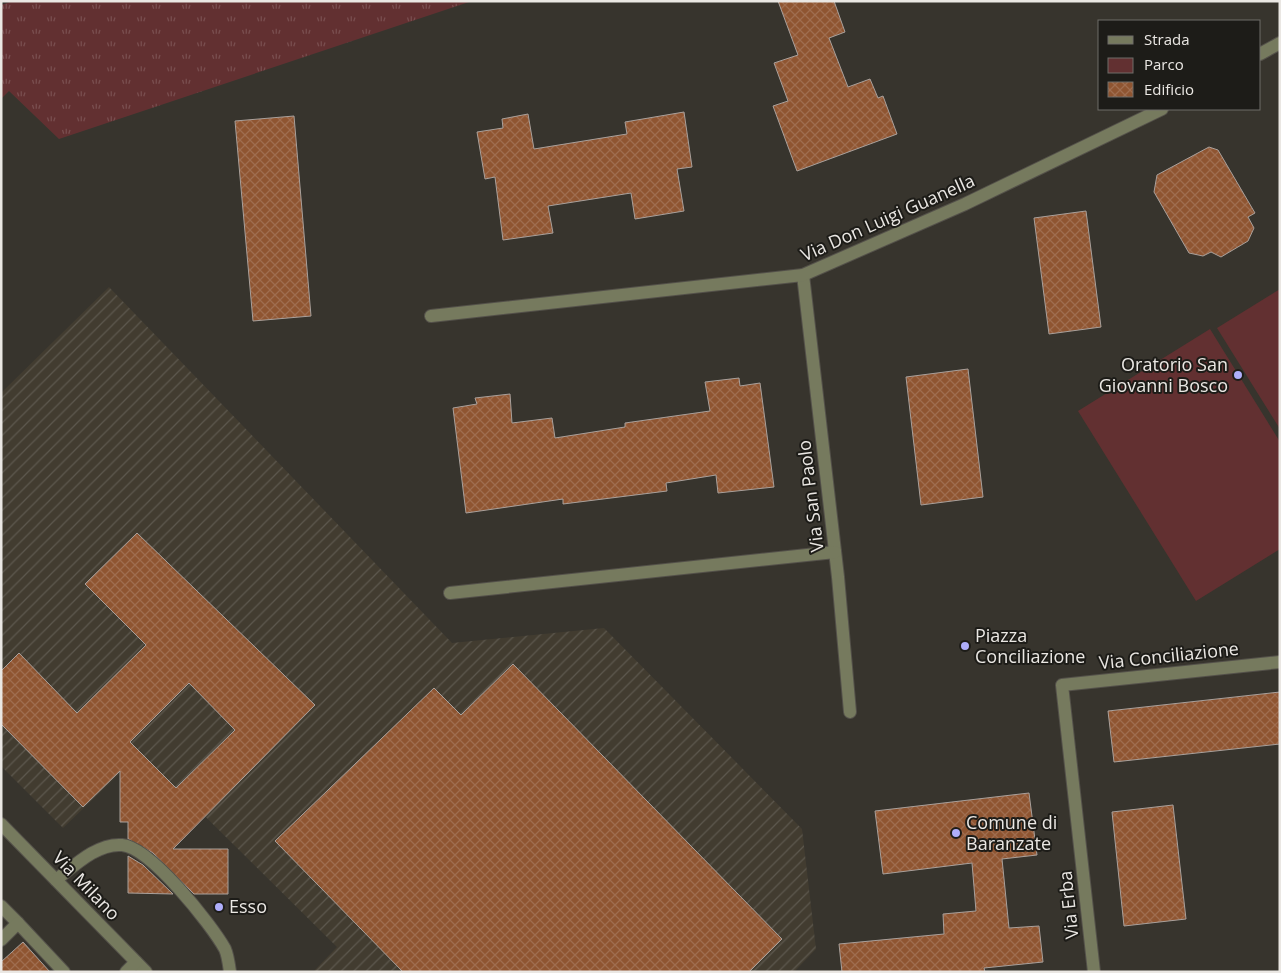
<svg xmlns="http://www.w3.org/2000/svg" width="1281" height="973" font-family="'Open Sans',sans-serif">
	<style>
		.industrial { fill: url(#industrial-furrows) }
		.grass { fill: url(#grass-tufts) }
		.park { fill: #623031 }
		.building { fill: url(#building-cross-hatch); stroke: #a9a09b; fill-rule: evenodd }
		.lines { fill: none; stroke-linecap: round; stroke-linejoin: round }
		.minor-casing { stroke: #54514a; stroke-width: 14 }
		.minor { stroke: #767a5e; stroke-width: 12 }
		.poi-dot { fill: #afaefa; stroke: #1d1c18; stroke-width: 2 }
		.labels { text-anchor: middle; stroke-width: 4; stroke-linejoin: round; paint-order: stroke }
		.street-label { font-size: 18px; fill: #eae7e3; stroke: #1d1c18 }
		.poi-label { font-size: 18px; fill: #eae7e3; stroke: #1d1c18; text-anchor: start }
	</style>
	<defs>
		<pattern id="industrial-furrows" width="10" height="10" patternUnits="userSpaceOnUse" patternTransform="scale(1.25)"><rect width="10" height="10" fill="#423c30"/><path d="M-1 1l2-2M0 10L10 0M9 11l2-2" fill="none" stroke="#5d584e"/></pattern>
		<pattern id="grass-tufts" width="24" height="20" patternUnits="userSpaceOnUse" patternTransform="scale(1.25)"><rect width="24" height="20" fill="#623031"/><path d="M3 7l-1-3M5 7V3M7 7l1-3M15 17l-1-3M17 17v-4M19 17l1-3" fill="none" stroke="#794e4f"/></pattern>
		<pattern id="building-cross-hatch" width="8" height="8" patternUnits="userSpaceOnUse" patternTransform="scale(1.25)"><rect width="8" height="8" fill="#8f5531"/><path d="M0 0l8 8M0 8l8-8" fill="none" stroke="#9f6d4f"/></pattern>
	</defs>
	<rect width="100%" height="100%" fill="#37342d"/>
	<path class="industrial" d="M 109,287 L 452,643 L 604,628 L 802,829 L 816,949 L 794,972 L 313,972 L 337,947 L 141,753 L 63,828 L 1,766 L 1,393 Z"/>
	<path class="grass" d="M 13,1 L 472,1 L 59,139 L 9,91 L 1,99 L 1,5 Z"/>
	<g class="park">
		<path d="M 1280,289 L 1280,429 L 1217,328 Z"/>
		<path d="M 1210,329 L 1280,442 L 1280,549 L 1196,601 L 1078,411 Z"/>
	</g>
	<g class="building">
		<path d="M 778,1 L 834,1 L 845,32 L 829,38 L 848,87 L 870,79 L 878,98 L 883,96 L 897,134 L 797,171 L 773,106 L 788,101 L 774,63 L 798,55 Z"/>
		<path d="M 684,112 L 692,167 L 677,169 L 684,211 L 635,219 L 631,193 L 548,206 L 553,233 L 503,240 L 495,177 L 485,179 L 477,132 L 503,128 L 502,119 L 528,114 L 534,149 L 627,134 L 625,122 Z"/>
		<path d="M 294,116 L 311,316 L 253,321 L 235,121 Z"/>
		<path d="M 1209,147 L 1218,150 L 1255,213 L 1248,217 L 1254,228 L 1248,241 L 1221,257 L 1211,252 L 1203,256 L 1189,253 L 1154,192 L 1157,175 Z"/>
		<path d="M 1086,211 L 1101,327 L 1049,334 L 1034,218 Z"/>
		<path d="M 968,369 L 983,497 L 921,505 L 906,377 Z"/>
		<path d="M 739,378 L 740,386 L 760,383 L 774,487 L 718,493 L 716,475 L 666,483 L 667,491 L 563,504 L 563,499 L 466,513 L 453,408 L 477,404 L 475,398 L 510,394 L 512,423 L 552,418 L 555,438 L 625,427 L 625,423 L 710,411 L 705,382 Z"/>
		<path d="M 137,533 L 315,705 L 173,849 L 228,849 L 228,894 L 194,894 L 153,853 L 128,839 L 128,822 L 120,822 L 120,771 L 83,807 L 1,724 L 1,671 L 19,653 L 77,713 L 146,645 L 85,584 ZM 189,683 L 235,730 L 176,788 L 130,742 Z"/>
		<path d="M 513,664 L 782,939 L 749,972 L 403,972 L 275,841 L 434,688 L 461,715 Z"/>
		<path d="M 1280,692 L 1280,744 L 1114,762 L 1108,711 Z"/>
		<path d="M 1029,793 L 1037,855 L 1002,859 L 1009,928 L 1039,926 L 1043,962 L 984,968 L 985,972 L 842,972 L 839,944 L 944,934 L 943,914 L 976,911 L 972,863 L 883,874 L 875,811 Z"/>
		<path d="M 1173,805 L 1186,919 L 1124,926 L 1112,812 Z"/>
		<path d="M 128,856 L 143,865 L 173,894 L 128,893 Z"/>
		<path d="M 23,942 L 50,972 L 1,972 L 1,962 Z"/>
	</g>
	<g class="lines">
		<defs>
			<g id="minor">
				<path d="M 1260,54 L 1280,43"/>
				<path d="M 803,275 L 838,577 L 850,712"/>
				<path d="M 431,316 L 803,275 L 965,204 L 1162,109"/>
				<path d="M 450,593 L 835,552"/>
				<path d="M 1,824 L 146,972"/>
				<path d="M 56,880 C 74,866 97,843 122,845 C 150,847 211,924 225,949 C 228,956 229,965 230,972"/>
				<path d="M 1,906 L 18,923"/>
				<path d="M 1,940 L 18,923 L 64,972"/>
				<path d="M 126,972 L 136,962"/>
				<path d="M 1094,972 L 1062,685 L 1280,662"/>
			</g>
		</defs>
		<use href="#minor" class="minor-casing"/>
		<use href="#minor" class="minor"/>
	</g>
	<g class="poi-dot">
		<circle cx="1238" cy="375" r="5"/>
		<circle cx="965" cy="646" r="5"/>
		<circle cx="956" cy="833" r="5"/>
		<circle cx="219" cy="907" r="5"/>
	</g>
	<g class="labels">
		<g class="street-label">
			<text transform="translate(888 218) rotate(-24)" y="6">Via Don Luigi Guanella</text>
			<text transform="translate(811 496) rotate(-97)" y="6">Via San Paolo</text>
			<text transform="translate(1169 656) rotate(-6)" y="6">Via Conciliazione</text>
			<text transform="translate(86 886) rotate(46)" y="6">Via Milano</text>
			<text transform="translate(1069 905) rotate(-96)" y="6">Via Erba</text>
		</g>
		<g class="poi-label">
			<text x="1228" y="371" text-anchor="end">Oratorio San<tspan x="1228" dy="21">Giovanni Bosco</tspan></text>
			<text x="975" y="642">Piazza<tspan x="975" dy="21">Conciliazione</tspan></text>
			<text x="966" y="829">Comune di<tspan x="966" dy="21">Baranzate</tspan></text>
			<text x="229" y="913">Esso</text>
		</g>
	</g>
	<rect width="1281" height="973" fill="none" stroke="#eae7e3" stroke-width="5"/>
	<rect x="1098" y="20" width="162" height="90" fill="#1d1c18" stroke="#6f6d69"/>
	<rect x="1108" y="36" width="25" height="8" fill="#767a5e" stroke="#6f6d69"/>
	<text x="1144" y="45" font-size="15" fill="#eae7e3">Strada</text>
	<rect x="1108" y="58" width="25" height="15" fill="#623031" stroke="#6f6d69"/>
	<text x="1144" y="70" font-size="15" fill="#eae7e3">Parco</text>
	<rect x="1108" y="82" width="25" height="15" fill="url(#building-cross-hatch)" stroke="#6f6d69"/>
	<text x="1144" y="95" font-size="15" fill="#eae7e3">Edificio</text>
</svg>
